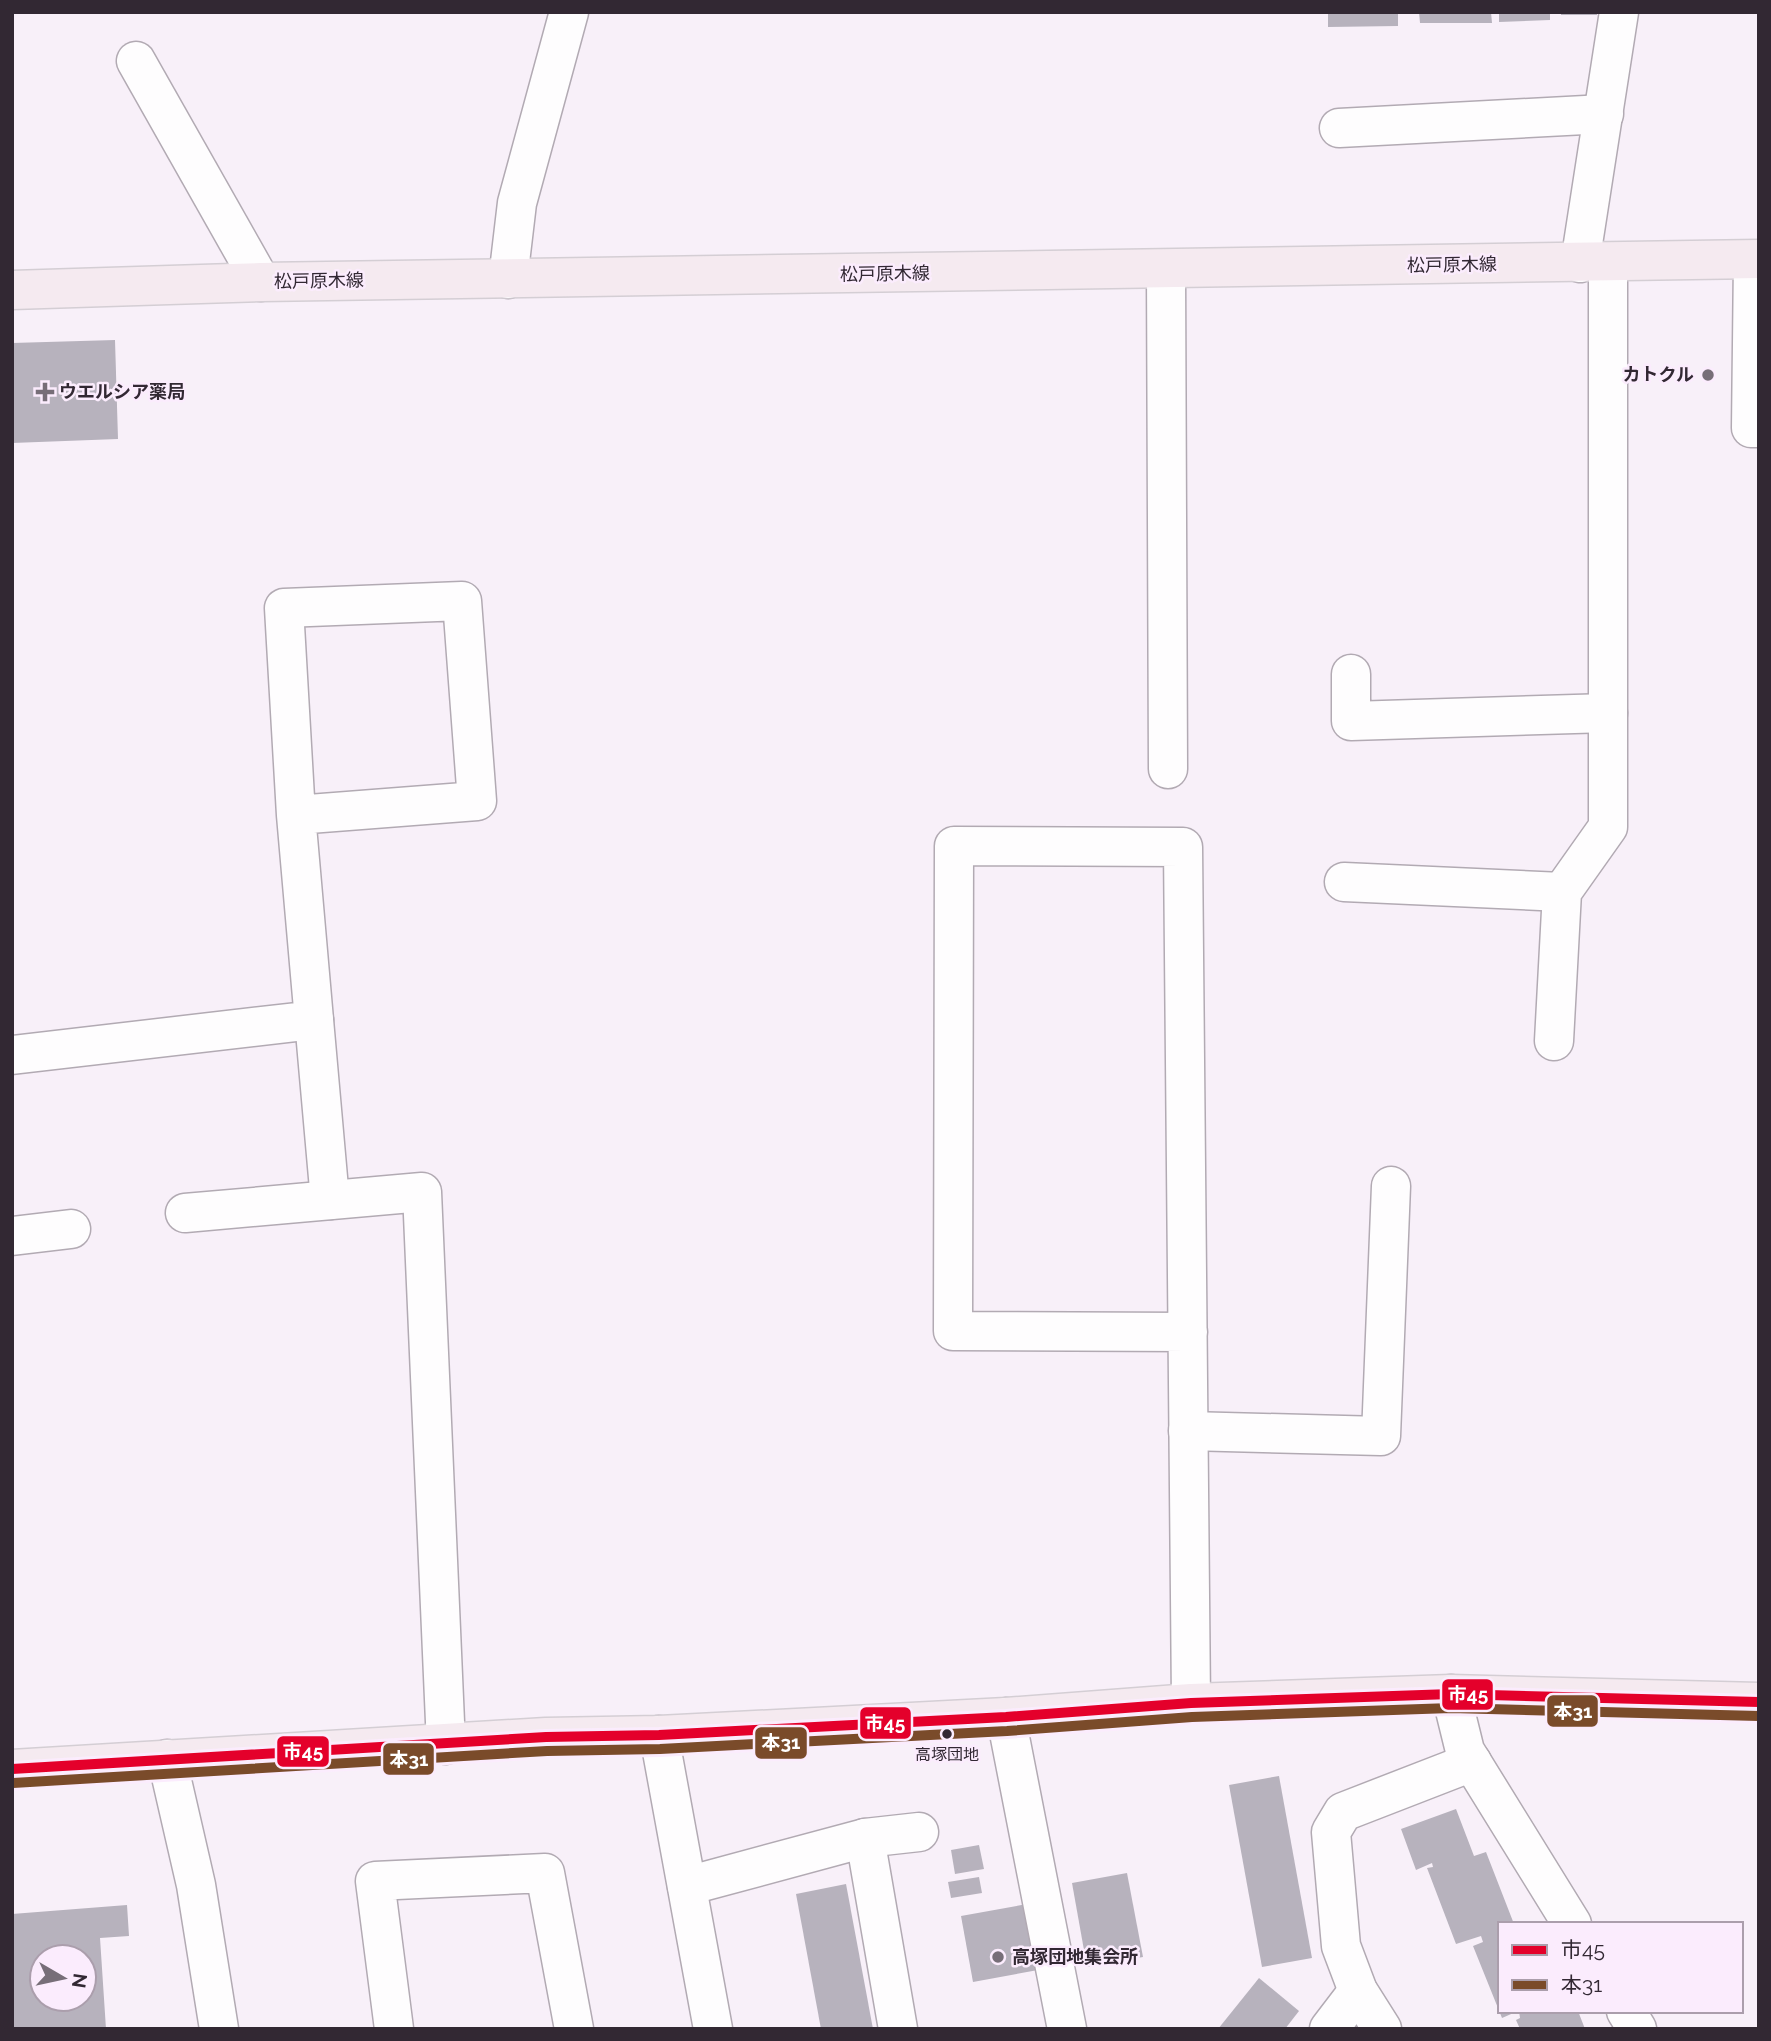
<svg xmlns="http://www.w3.org/2000/svg" width="1771" height="2041" font-family="Raleway,'Noto Sans JP',sans-serif">
	<style>
		.building { fill: #b7b2bd; fill-rule: evenodd }
		.lines { fill: none; stroke-linecap: round; stroke-linejoin: round }
		.minor-casing { stroke: #b2aab3; stroke-width: 41 }
		.major-casing { stroke: #d4ced4; stroke-width: 41 }
		.minor { stroke: #fefdfe; stroke-width: 38 }
		.major { stroke: #f5eaf0; stroke-width: 38 }
		.bus-1-casing { stroke: #fbecfd; stroke-width: 16 }
		.bus-2-casing { stroke: #fbecfd; stroke-width: 16 }
		.bus-1 { stroke: #e4002b; stroke-width: 10 }
		.bus-2 { stroke: #7a4b2a; stroke-width: 10 }
		.poi-dot { fill: #776e78; stroke: #fbecfd; stroke-width: 2.5 }
		.bus-dot { fill: #322833; stroke: #fbecfd; stroke-width: 2.5 }
		.labels { text-anchor: middle; stroke-width: 5; stroke-linejoin: round; paint-order: stroke }
		.bus-label { font-size: 16px; fill: #322833; stroke: #fbecfd }
		.street-label { font-size: 18px; fill: #322833; stroke: #fbecfd }
		.poi-label { font-size: 18px; font-weight: bold; fill: #322833; stroke: #fbecfd; text-anchor: start }
		.line-badge { stroke: #fbecfd; stroke-width: 2.5 }
		.badge-label { font-size: 19px; text-anchor: middle; font-weight: bold; fill: #fff }
	</style>
	<rect width="100%" height="100%" fill="#f8f0f9"/>
	<g class="building">
		<path d="M 1328,12 L 1398,12 L 1398,26 L 1328,27 Z"/>
		<path d="M 1419,12 L 1491,12 L 1492,23 L 1420,23 Z"/>
		<path d="M 1499,12 L 1550,12 L 1550,20 L 1499,22 Z"/>
		<rect x="1561" y="12" width="36" height="3"/>
		<path d="M 115,340 L 118,439 L 12,443 L 12,343 Z"/>
		<path d="M 1279,1776 L 1312,1958 L 1262,1967 L 1229,1785 Z"/>
		<path d="M 1456,1809 L 1474,1856 L 1486,1852 L 1514,1924 L 1500,1924 L 1500,2011 L 1518,2011 L 1502,2018 L 1473,1946 L 1483,1942 L 1481,1936 L 1456,1944 L 1427,1868 L 1433,1867 L 1432,1863 L 1416,1870 L 1401,1829 Z"/>
		<path d="M 979,1845 L 984,1869 L 955,1874 L 951,1850 Z"/>
		<path d="M 1127,1873 L 1143,1957 L 1087,1967 L 1072,1883 Z"/>
		<path d="M 979,1877 L 982,1893 L 951,1898 L 948,1882 Z"/>
		<path d="M 846,1884 L 873,2029 L 821,2029 L 796,1894 Z"/>
		<path d="M 1027,1904 L 1038,1970 L 973,1982 L 961,1916 Z"/>
		<path d="M 127,1905 L 129,1936 L 100,1938 L 106,2029 L 12,2029 L 12,1914 ZM 42,1957 L 84,1957 L 84,1999 L 42,1999 Z"/>
		<path d="M 1259,1978 L 1299,2011 L 1285,2029 L 1218,2029 Z"/>
		<path d="M 1519,2011 L 1578,2011 L 1585,2029 L 1520,2029 L 1516,2020 L 1520,2018 Z"/>
	</g>
	<g class="lines">
		<defs>
			<g id="minor">
				<path d="M 136,61 L 261,282"/>
				<path d="M 1339,128 L 1604,114"/>
				<path d="M 1753,260 L 1751,428 L 1759,428"/>
				<path d="M 1580,263 L 1619,12"/>
				<path d="M 1166,270 L 1168,769"/>
				<path d="M 508,279 L 517,203 L 569,12"/>
				<path d="M 1351,674 L 1351,721 L 1608,713"/>
				<path d="M 1344,882 L 1562,892"/>
				<path d="M 314,1020 L 330,1200"/>
				<path d="M 1554,1041 L 1562,892 L 1608,827 L 1608,264"/>
				<path d="M 12,1055 L 314,1020 L 296,815 L 284,608 L 462,601 L 477,801 L 296,815"/>
				<path d="M 185,1213 L 422,1192 L 446,1745"/>
				<path d="M 12,1236 L 71,1229"/>
				<path d="M 1188,1332 L 953,1331 L 954,846 L 1183,847 L 1191,1703"/>
				<path d="M 1188,1431 L 1381,1436 L 1391,1186"/>
				<path d="M 1451,1694 L 1465,1751 L 1572,1924"/>
				<path d="M 1006,1717 L 1067,2029"/>
				<path d="M 659,1735 L 713,2029"/>
				<path d="M 167,1759 L 196,1885 L 219,2029"/>
				<path d="M 865,1838 L 898,2029"/>
				<path d="M 687,1886 L 865,1838 L 919,1832"/>
				<path d="M 1626,2011 L 1637,2029"/>
				<path d="M 394,2029 L 375,1881 L 545,1873 L 574,2029"/>
				<path d="M 1329,2029 L 1358,1991"/>
				<path d="M 1382,2029 L 1358,1991 L 1341,1946 L 1331,1832 L 1343,1812 L 1472,1762"/>
			</g>
			<g id="major">
				<path d="M 12,290 L 261,282 L 1759,259"/>
				<path d="M 12,1769 L 546,1737 L 659,1735 L 1006,1717 L 1191,1703 L 1451,1694 L 1759,1702"/>
			</g>
		</defs>
		<use href="#minor" class="minor-casing"/>
		<use href="#major" class="major-casing"/>
		<use href="#minor" class="minor"/>
		<use href="#major" class="major"/>
		<defs>
			<path id="bus-1" d="M 12,1769 L 546,1737 L 659,1735 L 1006,1717 L 1191,1703 L 1451,1694 L 1759,1702"/>
			<path id="bus-2" d="M 13,1783 L 547,1751 L 660,1749 L 1007,1731 L 1192,1717 L 1451,1708 L 1759,1716"/>
		</defs>
		<use href="#bus-1" class="bus-1-casing"/>
		<use href="#bus-2" class="bus-2-casing"/>
		<use href="#bus-1" class="bus-1"/>
		<use href="#bus-2" class="bus-2"/>
	</g>
	<g class="poi-dot">
		<circle cx="1708" cy="375" r="7"/>
		<path d="M41.5 381.5h7v7h7v7h-7v7h-7v-7h-7v-7h7z"/>
		<circle cx="998" cy="1957" r="7"/>
	</g>
	<circle class="bus-dot" cx="947" cy="1734" r="6"/>
	<g class="labels">
		<g class="bus-label">
			<text x="947" y="1760">高塚団地</text>
		</g>
		<g class="street-label">
			<text transform="translate(1452 265) rotate(-1)" y="6">松戸原木線</text>
			<text transform="translate(885 274) rotate(-1)" y="6">松戸原木線</text>
			<text transform="translate(319 281) rotate(-1)" y="6">松戸原木線</text>
		</g>
		<g class="poi-label">
			<text x="1694" y="381" text-anchor="end">カトクル</text>
			<text x="59" y="398">ウエルシア薬局</text>
			<text x="1012" y="1963">高塚団地集会所</text>
		</g>
	</g>
	<g class="line-badge">
		<rect x="1441" y="1678" width="53" height="33" rx="7" fill="#e4002b"/>
		<rect x="1546" y="1694" width="53" height="34" rx="7" fill="#7a4b2a"/>
		<rect x="859" y="1706" width="53" height="34" rx="7" fill="#e4002b"/>
		<rect x="754" y="1726" width="54" height="34" rx="7" fill="#7a4b2a"/>
		<rect x="276" y="1735" width="54" height="33" rx="7" fill="#e4002b"/>
		<rect x="382" y="1742" width="53" height="34" rx="7" fill="#7a4b2a"/>
	</g>
	<g class="badge-label">
		<text x="1468" y="1701">市45</text>
		<text x="1573" y="1718">本31</text>
		<text x="885" y="1730">市45</text>
		<text x="781" y="1749">本31</text>
		<text x="303" y="1758">市45</text>
		<text x="409" y="1766">本31</text>
	</g>
	<rect width="1771" height="2041" fill="none" stroke="#322833" stroke-width="28"/>
	<rect x="1498" y="1922" width="245" height="91" fill="#fbecfd" stroke="#ab9eac" stroke-width="2"/>
	<rect x="1512" y="1945" width="35" height="10" fill="#e4002b" stroke="#ab9eac" stroke-width="2"/>
	<text x="1561" y="1957" font-size="21" fill="#322833">市45</text>
	<rect x="1512" y="1980" width="35" height="10" fill="#7a4b2a" stroke="#ab9eac" stroke-width="2"/>
	<text x="1561" y="1992" font-size="21" fill="#322833">本31</text>
	<g transform="translate(63 1978) rotate(99)"><circle r="33" fill="#fbecfd" stroke="#ab9eac" stroke-width="2"/>
	<path d="M0-5L12 26L0 18L-12 26Z" fill="#776e78"/>
	<text y="-10" font-size="19" font-weight="bold" text-anchor="middle" fill="#322833">N</text>
	</g>
</svg>
